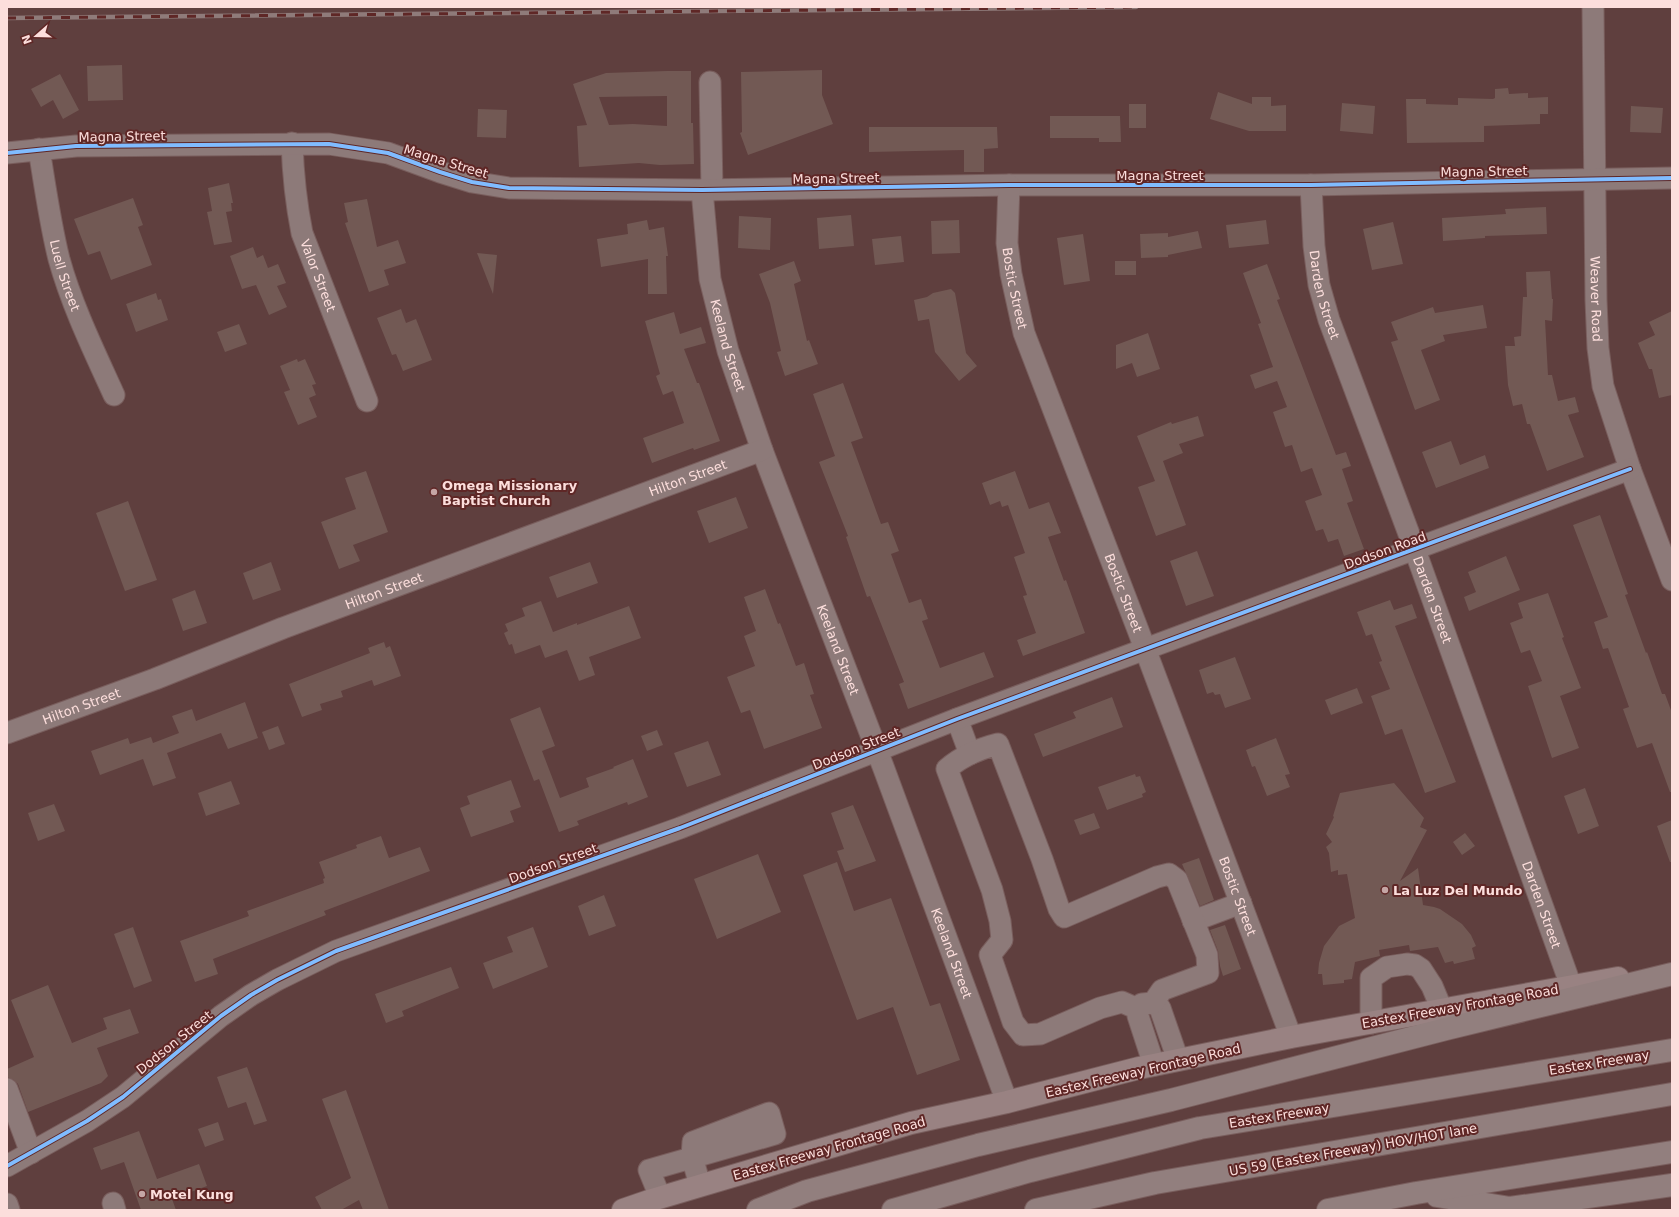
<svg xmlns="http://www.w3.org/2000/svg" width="1679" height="1217" font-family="'DejaVu Sans',sans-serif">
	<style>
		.building { fill: #725954; fill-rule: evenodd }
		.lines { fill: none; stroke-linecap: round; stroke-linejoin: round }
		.minor-casing { stroke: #795e5d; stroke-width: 23 }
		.major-casing { stroke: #795e5d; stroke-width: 24 }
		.highway-casing { stroke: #795e5d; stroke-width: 24 }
		.minor { stroke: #8d7a79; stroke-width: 21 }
		.major { stroke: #998282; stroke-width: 22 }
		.highway { stroke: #927f7e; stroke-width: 22 }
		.rail-casing { stroke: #8f7b7a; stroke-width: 4.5 }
		.rail { stroke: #5f2726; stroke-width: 3; stroke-dasharray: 9; stroke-linecap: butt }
		.cycleway-casing { stroke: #5f2726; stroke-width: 6 }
		.cycleway { stroke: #80bcff; stroke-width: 4 }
		.poi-dot { fill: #c5a6a5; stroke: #5f2726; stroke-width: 1.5 }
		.labels { text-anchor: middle; stroke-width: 4; stroke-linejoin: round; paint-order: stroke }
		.street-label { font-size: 13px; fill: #fcdedc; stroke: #5f2726 }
		.poi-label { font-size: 13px; font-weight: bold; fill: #fcdedc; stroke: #5f2726; text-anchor: start }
	</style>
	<rect width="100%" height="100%" fill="#5f3f3e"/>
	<g class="building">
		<path d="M 122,65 L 123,100 L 88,101 L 87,66 Z"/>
		<path d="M 822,70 L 822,95 L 833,124 L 748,155 L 740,133 L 742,132 L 741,72 Z"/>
		<path d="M 667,71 L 691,71 L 691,123 L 693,123 L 694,164 L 660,165 L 639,163 L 579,167 L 577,126 L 587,125 L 573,84 L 606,73 ZM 667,96 L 667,126 L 633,124 L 609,125 L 599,97 Z"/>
		<path d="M 60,74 L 79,110 L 63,119 L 53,100 L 41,107 L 31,89 Z"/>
		<path d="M 1508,88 L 1509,94 L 1528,93 L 1528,98 L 1548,97 L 1548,114 L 1540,114 L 1540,124 L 1484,126 L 1484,142 L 1407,143 L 1406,99 L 1426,99 L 1426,104 L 1458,105 L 1458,98 L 1493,99 L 1495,98 L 1495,89 Z"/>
		<path d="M 1218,92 L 1252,104 L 1252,97 L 1271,97 L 1271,106 L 1286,105 L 1286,131 L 1249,131 L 1210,119 Z"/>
		<path d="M 1342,103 L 1375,106 L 1373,134 L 1340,131 Z"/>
		<rect x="1129" y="104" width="17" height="24"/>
		<path d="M 1631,106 L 1663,108 L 1661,133 L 1630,132 Z"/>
		<path d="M 478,109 L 507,110 L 506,138 L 477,137 Z"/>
		<path d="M 1050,116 L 1120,116 L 1121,142 L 1099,142 L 1099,138 L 1050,138 Z"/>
		<path d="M 869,127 L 997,127 L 998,148 L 984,149 L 984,172 L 964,172 L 964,150 L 869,152 Z"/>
		<path d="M 229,183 L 233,203 L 231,203 L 232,211 L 226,212 L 232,242 L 214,245 L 207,212 L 212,211 L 208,188 Z"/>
		<path d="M 133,198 L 143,225 L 138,227 L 152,265 L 111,280 L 100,251 L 88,255 L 74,219 Z"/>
		<path d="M 367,199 L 377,247 L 398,240 L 406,263 L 384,270 L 389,285 L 369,292 L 345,223 L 348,222 L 344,203 Z"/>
		<path d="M 1546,207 L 1547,234 L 1485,236 L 1485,238 L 1443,241 L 1442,218 L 1506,214 L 1505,209 Z"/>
		<path d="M 851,215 L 854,246 L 819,249 L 817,218 Z"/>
		<path d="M 739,216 L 771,218 L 770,250 L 738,248 Z"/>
		<path d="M 647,220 L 649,230 L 664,227 L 668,256 L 666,256 L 667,294 L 648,294 L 648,259 L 601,267 L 597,239 L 628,234 L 627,224 Z"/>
		<path d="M 959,220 L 960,253 L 932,254 L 931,221 Z"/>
		<path d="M 1266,220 L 1269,244 L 1229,248 L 1226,225 Z"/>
		<path d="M 1393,222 L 1403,264 L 1372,270 L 1363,229 Z"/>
		<path d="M 1198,231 L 1202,248 L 1168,255 L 1168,257 L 1141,258 L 1140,234 L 1168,233 L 1168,237 Z"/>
		<path d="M 1083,234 L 1090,281 L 1064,285 L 1057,238 Z"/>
		<path d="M 901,236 L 904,262 L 875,265 L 872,239 Z"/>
		<path d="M 253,247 L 257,258 L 263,255 L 268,268 L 278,264 L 286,283 L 277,286 L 287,307 L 269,315 L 256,285 L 242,289 L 230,256 Z"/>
		<path d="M 477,253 L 497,255 L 493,294 Z"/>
		<path d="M 794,261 L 801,281 L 794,284 L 807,341 L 809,340 L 818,364 L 785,376 L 777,352 L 781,351 L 770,303 L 759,274 Z"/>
		<rect x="1115" y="261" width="21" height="14"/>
		<path d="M 1267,264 L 1280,299 L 1277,300 L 1336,455 L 1346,452 L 1351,466 L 1342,469 L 1353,501 L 1347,503 L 1364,549 L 1344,556 L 1338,539 L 1328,542 L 1323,529 L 1316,531 L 1305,501 L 1322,495 L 1312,468 L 1301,472 L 1292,445 L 1285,447 L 1273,412 L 1287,407 L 1277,381 L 1255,389 L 1250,375 L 1273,367 L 1258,324 L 1261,323 L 1243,273 Z"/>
		<path d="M 1550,271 L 1552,299 L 1553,299 L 1552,321 L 1545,320 L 1548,375 L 1552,375 L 1558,401 L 1575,397 L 1579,412 L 1568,415 L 1584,457 L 1547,471 L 1530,424 L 1527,424 L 1522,404 L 1513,406 L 1508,385 L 1505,346 L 1515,346 L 1514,337 L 1521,336 L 1523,297 L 1527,297 L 1526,272 Z"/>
		<path d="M 951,289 L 955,293 L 966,353 L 977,366 L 959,381 L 935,352 L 929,319 L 918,321 L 914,300 L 927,297 L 933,293 Z"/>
		<path d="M 156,293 L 158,300 L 161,299 L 168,320 L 136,332 L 126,304 Z"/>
		<path d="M 1483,305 L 1487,328 L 1443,335 L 1445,341 L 1421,350 L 1440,400 L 1415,410 L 1391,342 L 1398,340 L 1391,322 L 1433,307 L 1435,313 Z"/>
		<path d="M 401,309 L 406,323 L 416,319 L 432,360 L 403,371 L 396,354 L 392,355 L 377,318 Z"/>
		<path d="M 1672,311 L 1672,395 L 1659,398 L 1652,369 L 1649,369 L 1638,343 L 1655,335 L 1649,322 Z"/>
		<path d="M 674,312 L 680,334 L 701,327 L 706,343 L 684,349 L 697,383 L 699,383 L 720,441 L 694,450 L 693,448 L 652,463 L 643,438 L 684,423 L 673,391 L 663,395 L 656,376 L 660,374 L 645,321 Z"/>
		<path d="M 239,324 L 247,344 L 225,352 L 217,332 Z"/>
		<path d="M 1148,333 L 1160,369 L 1137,377 L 1132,363 L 1116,369 L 1116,345 Z"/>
		<path d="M 297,359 L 298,362 L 305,359 L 316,384 L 312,385 L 316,395 L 309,398 L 317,417 L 298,425 L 284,392 L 290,390 L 280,366 Z"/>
		<path d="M 843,383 L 863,438 L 851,442 L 881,524 L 888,522 L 899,551 L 891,554 L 909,603 L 921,599 L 928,619 L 922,621 L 940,668 L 984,652 L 994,677 L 908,709 L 899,684 L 904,682 L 870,596 L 867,597 L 846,537 L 848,536 L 819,462 L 835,456 L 813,394 Z"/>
		<path d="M 1198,416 L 1204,436 L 1179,444 L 1183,453 L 1163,461 L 1186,525 L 1156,536 L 1138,487 L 1155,481 L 1137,436 L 1171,422 L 1172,424 Z"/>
		<path d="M 1451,441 L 1460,465 L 1485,455 L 1489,468 L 1436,488 L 1422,452 Z"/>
		<path d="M 366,471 L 388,532 L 353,545 L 360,561 L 339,569 L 321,522 L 356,509 L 345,478 Z"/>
		<path d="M 1015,471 L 1029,509 L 1049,502 L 1061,533 L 1048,537 L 1064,581 L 1066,580 L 1085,633 L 1023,656 L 1017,640 L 1036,633 L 1023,596 L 1027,595 L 1014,557 L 1025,553 L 1008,505 L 1002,507 L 1000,501 L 990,505 L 982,483 Z"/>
		<path d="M 736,497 L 748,528 L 709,543 L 697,511 Z"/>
		<path d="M 128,501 L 157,580 L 125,591 L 96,513 Z"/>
		<path d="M 1600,515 L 1628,594 L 1625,595 L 1646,653 L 1647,652 L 1662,694 L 1665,694 L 1672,713 L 1672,792 L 1670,792 L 1652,743 L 1637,748 L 1623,709 L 1629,707 L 1608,648 L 1603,649 L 1594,622 L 1608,617 L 1573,525 Z"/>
		<path d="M 1197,551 L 1214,596 L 1186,606 L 1170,561 Z"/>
		<path d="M 1506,556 L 1520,590 L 1469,611 L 1464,597 L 1476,592 L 1468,572 Z"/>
		<path d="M 271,562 L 281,590 L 253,600 L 243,573 Z"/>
		<path d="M 590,562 L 598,583 L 557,598 L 549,577 Z"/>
		<path d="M 765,589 L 778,624 L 780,623 L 796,666 L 804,663 L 814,694 L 810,695 L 822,728 L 764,749 L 750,710 L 741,713 L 727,677 L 755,666 L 744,636 L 756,631 L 744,597 Z"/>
		<path d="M 195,590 L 207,623 L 183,631 L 172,599 Z"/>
		<path d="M 1548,593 L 1564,637 L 1562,638 L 1581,688 L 1560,696 L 1579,748 L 1552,758 L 1528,686 L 1542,681 L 1530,650 L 1521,653 L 1510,623 L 1523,618 L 1518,603 Z"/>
		<path d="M 1390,600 L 1394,610 L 1412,604 L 1417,618 L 1395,626 L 1456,782 L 1425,793 L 1402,729 L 1385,735 L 1371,696 L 1390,689 L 1379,662 L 1382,661 L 1372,634 L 1366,636 L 1357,612 Z"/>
		<path d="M 541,601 L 553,632 L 577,623 L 577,625 L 629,606 L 641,638 L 589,657 L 595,675 L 579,681 L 567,650 L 545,658 L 540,645 L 515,654 L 512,644 L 509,645 L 504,633 L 508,631 L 505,624 L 525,616 L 522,608 Z"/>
		<path d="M 384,642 L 386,648 L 390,646 L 401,676 L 374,686 L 372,680 L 341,691 L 343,697 L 320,704 L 322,710 L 302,717 L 289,684 L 370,653 L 368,648 Z"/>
		<path d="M 1235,657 L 1251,699 L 1225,708 L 1220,694 L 1215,695 L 1213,692 L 1207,694 L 1199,670 Z"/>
		<path d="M 1357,688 L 1363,703 L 1331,715 L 1325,700 Z"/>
		<path d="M 1112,697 L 1123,727 L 1043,757 L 1034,734 L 1076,718 L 1073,712 Z"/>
		<path d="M 245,702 L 258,738 L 228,749 L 221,733 L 167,753 L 176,778 L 153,786 L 143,759 L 100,775 L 91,751 L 128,738 L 130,744 L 151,737 L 153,743 L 179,733 L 172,716 L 192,709 L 196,721 Z"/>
		<path d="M 540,707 L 555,746 L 542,751 L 560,798 L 589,787 L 586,778 L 614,768 L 613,767 L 633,759 L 648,797 L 628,805 L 627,802 L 577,821 L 579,825 L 559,832 L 539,779 L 534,781 L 510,719 Z"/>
		<path d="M 278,726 L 285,744 L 269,750 L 262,732 Z"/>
		<path d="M 657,730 L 663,745 L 647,751 L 641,736 Z"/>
		<path d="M 1276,738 L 1290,774 L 1285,775 L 1290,787 L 1267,796 L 1255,766 L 1252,767 L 1246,750 Z"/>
		<path d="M 708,741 L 721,775 L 687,787 L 674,753 Z"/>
		<path d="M 1135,774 L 1136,777 L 1140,776 L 1146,792 L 1142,794 L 1143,797 L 1107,810 L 1098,787 Z"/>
		<path d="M 511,780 L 521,807 L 510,811 L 514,822 L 471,837 L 460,808 L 470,804 L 467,796 Z"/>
		<path d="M 231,781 L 240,804 L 206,816 L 198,793 Z"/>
		<path d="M 1394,783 L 1424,818 L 1420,827 L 1427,830 L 1400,881 L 1418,868 L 1423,905 L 1434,907 L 1440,909 L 1462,924 L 1471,935 L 1476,946 L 1472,948 L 1475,959 L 1454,964 L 1453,961 L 1445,963 L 1438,947 L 1410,951 L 1409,945 L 1379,950 L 1380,956 L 1355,962 L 1352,979 L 1344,980 L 1344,983 L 1323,985 L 1322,974 L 1318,974 L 1319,963 L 1324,946 L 1339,926 L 1355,918 L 1347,874 L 1338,875 L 1338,870 L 1331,872 L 1329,853 L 1326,847 L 1332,842 L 1326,834 L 1334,817 L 1333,816 L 1340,793 Z"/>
		<path d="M 1585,788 L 1599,826 L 1578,834 L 1564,796 Z"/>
		<path d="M 54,804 L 65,831 L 38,841 L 28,813 Z"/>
		<path d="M 853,805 L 876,861 L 845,872 L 837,851 L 844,849 L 831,813 Z"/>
		<path d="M 1094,813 L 1100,828 L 1080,835 L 1074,820 Z"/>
		<path d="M 1672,820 L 1672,862 L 1670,862 L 1657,826 Z"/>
		<path d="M 1465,833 L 1475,846 L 1462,855 L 1453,842 Z"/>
		<path d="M 381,836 L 389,858 L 420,847 L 430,871 L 324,911 L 326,915 L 213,959 L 218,974 L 195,982 L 180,941 L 249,916 L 247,911 L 324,883 L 323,879 L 325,878 L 319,862 L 357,848 L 356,845 Z"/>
		<path d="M 758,854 L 781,912 L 717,939 L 694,879 Z"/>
		<path d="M 1199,858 L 1214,900 L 1200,906 L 1182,864 Z"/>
		<path d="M 837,862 L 854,911 L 891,898 L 930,1006 L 940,1003 L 960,1060 L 917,1075 L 893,1007 L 857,1020 L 803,875 Z"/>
		<path d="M 604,895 L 616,926 L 589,936 L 578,906 Z"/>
		<path d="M 1225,925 L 1241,969 L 1223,976 L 1220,966 L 1218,951 L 1210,930 Z"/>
		<path d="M 133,927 L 152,981 L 134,988 L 114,934 Z"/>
		<path d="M 533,927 L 548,967 L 493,989 L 483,963 L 513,952 L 507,937 Z"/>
		<path d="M 451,967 L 459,988 L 402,1011 L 404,1016 L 386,1023 L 375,994 Z"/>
		<path d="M 48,985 L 72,1043 L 107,1029 L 103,1018 L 130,1009 L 139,1033 L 97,1048 L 108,1076 L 101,1083 L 28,1112 L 18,1084 L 14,1080 L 7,1077 L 7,1069 L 34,1057 L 11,1000 Z"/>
		<path d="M 247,1067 L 267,1121 L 254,1125 L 246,1102 L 228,1108 L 217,1077 Z"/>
		<path d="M 346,1090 L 389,1210 L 363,1210 L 359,1200 L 341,1210 L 322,1210 L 315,1197 L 351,1178 L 322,1099 Z"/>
		<path d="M 218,1122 L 224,1140 L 205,1147 L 198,1129 Z"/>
		<path d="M 139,1131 L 157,1179 L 199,1164 L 207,1186 L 172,1199 L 176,1210 L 141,1210 L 124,1162 L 101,1170 L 93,1148 Z"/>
	</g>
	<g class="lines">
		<defs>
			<g id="minor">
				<path id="s1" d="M 1593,7 L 1596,300 L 1598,348 L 1603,386 L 1630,469 L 1672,580"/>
				<path d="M 710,82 L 712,190"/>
				<path id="s2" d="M 292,143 C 293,174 296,203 302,233 L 367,401"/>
				<path id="s3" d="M 39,149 C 45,186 50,223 59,259 C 72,306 94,351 114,395"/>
				<path d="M 7,153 L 76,146 L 329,144 L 388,153 L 440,172 L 472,182 L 509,188 L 702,190 L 1009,185 L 1311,185 L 1672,178"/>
				<path id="s4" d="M 1009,185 L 1007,243 L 1011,274 L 1024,333 L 1138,630 L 1291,1037"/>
				<path id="s5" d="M 1311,185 L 1314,246 L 1319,285 L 1329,320 L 1415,550 L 1571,986"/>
				<path id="s6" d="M 702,190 L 710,279 L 728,351 L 762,450 L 884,769 L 1007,1102"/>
				<path d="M 957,719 L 970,754"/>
				<path id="s7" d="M 7,733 L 155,679 L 283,628 L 762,450"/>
				<path d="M 1193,921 L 1241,903"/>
				<path d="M 1153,1003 L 1160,1008 L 1178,1060"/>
				<path d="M 1138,1009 L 1142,1004 L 1153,1003 L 1162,990 L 1208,973 L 1207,955 L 1177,880 L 1169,874 L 1157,877 L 1064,917 L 1059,909 L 1042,859 L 998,744 C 978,749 962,756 947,769 L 992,890 L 1000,921 L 1002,940 L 990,955 L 1013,1022 L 1023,1035 L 1040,1034 L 1100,1008 L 1122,1002 L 1138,1009 L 1138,1016 L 1154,1065"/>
				<path d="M 1371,1023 L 1371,978 L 1387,967 L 1407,964 L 1415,965 L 1421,969 L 1432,986 L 1442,1010"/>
				<path d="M 7,1089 L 31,1153"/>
				<path d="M 7,1166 L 87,1121 L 123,1097 L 221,1016 L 251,995 L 277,980 L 336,951 L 680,828 L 957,719 L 1630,469"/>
				<path d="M 660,1197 L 649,1170 L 775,1134 L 769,1113 L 693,1142 L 692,1157 L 700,1185"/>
				<path d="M 113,1203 L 115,1210"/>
				<path d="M 7,1204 L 9,1210"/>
			</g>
			<path id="major" d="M 623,1210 L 652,1200 L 911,1123 L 1007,1102 L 1139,1068 L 1291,1037 L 1618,978"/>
			<g id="highway">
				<path d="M 1437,1196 L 1510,1208 L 1672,1185"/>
				<path d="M 758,1210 L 807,1191 L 978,1145 L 1171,1100 L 1446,1029 L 1672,974"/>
				<path d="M 893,1210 L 1030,1171 L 1200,1128 L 1672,1050"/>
				<path d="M 1036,1210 L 1155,1183 L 1672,1094"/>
				<path d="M 1328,1210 L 1416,1193 L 1672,1152"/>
			</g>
		</defs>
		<use href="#minor" class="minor-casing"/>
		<use href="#major" class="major-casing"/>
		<use href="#highway" class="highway-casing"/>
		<use href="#minor" class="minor"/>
		<use href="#major" class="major"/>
		<use href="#highway" class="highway"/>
		<defs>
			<path id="rail" d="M 7,18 L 1136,7"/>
		</defs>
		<use href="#rail" class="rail-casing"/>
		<use href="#rail" class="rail"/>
		<defs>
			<g id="cycleway">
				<path d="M 7,153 L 76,146 L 329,144 L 388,153 L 440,172 L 472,182 L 509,188 L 702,190 L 1009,185 L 1311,185 L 1672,178"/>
				<path d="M 7,1166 L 87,1121 L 123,1097 L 221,1016 L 251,995 L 277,980 L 336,951 L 680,828 L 957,719 L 1630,469"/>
			</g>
		</defs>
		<use href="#cycleway" class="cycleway-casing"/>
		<use href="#cycleway" class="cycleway"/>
	</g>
	<g class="poi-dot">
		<circle cx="434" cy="492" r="4"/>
		<circle cx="1385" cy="890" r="4"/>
		<circle cx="142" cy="1194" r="4"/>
	</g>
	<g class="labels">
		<g class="street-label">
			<text transform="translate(122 136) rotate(-1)" y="5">Magna Street</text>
			<text transform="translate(446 161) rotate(17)" y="5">Magna Street</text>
			<text transform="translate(1484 171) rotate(-1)" y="5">Magna Street</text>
			<text x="1160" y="180">Magna Street</text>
			<text transform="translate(836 178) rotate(-1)" y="5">Magna Street</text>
			<text dy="5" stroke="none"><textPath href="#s3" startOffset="129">Luell Street</textPath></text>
			<text dy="5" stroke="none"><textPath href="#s2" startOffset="136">Valor Street</textPath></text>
			<text dy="5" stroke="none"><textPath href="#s4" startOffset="104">Bostic Street</textPath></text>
			<text dy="5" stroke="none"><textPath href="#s5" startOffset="111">Darden Street</textPath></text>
			<text dy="5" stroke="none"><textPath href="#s1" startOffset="292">Weaver Road</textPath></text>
			<text dy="5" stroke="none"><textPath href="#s6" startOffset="158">Keeland Street</textPath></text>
			<text dy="5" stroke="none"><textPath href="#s7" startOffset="727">Hilton Street</textPath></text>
			<text transform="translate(1385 550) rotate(-20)" y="5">Dodson Road</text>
			<text dy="5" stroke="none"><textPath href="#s7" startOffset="403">Hilton Street</textPath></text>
			<text dy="5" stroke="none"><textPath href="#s4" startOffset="428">Bostic Street</textPath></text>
			<text dy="5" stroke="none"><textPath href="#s5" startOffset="435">Darden Street</textPath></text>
			<text dy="5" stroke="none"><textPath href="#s6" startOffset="482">Keeland Street</textPath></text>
			<text dy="5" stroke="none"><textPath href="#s7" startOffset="79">Hilton Street</textPath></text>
			<text transform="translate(856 748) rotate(-22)" y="5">Dodson Street</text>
			<text transform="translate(553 863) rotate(-20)" y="5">Dodson Street</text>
			<text dy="5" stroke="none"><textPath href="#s4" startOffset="752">Bostic Street</textPath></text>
			<text dy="5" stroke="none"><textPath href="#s5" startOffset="759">Darden Street</textPath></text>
			<text dy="5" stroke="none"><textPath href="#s6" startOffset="806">Keeland Street</textPath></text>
			<text transform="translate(1460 1006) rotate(-10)" y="5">Eastex Freeway Frontage Road</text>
			<text transform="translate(174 1042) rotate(-39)" y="5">Dodson Street</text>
			<text transform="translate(1599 1062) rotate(-9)" y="5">Eastex Freeway</text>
			<text transform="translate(1143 1070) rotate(-13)" y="5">Eastex Freeway Frontage Road</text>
			<text transform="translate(1279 1115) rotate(-9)" y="5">Eastex Freeway</text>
			<text transform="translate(829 1148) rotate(-16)" y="5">Eastex Freeway Frontage Road</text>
			<text transform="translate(1353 1149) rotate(-10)" y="5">US 59 (Eastex Freeway) HOV/HOT lane</text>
		</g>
		<g class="poi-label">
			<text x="442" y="490">Omega Missionary<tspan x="442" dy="15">Baptist Church</tspan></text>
			<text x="1393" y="895">La Luz Del Mundo</text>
			<text x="150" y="1199">Motel Kung</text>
		</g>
	</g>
	<rect width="1679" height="1217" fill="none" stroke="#fcdedc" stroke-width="16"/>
	<g transform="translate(36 36) rotate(250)" stroke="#5f2726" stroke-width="3" paint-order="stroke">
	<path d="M0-3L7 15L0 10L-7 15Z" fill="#fcdedc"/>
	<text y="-6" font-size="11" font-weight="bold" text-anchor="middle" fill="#fcdedc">N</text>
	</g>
</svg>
